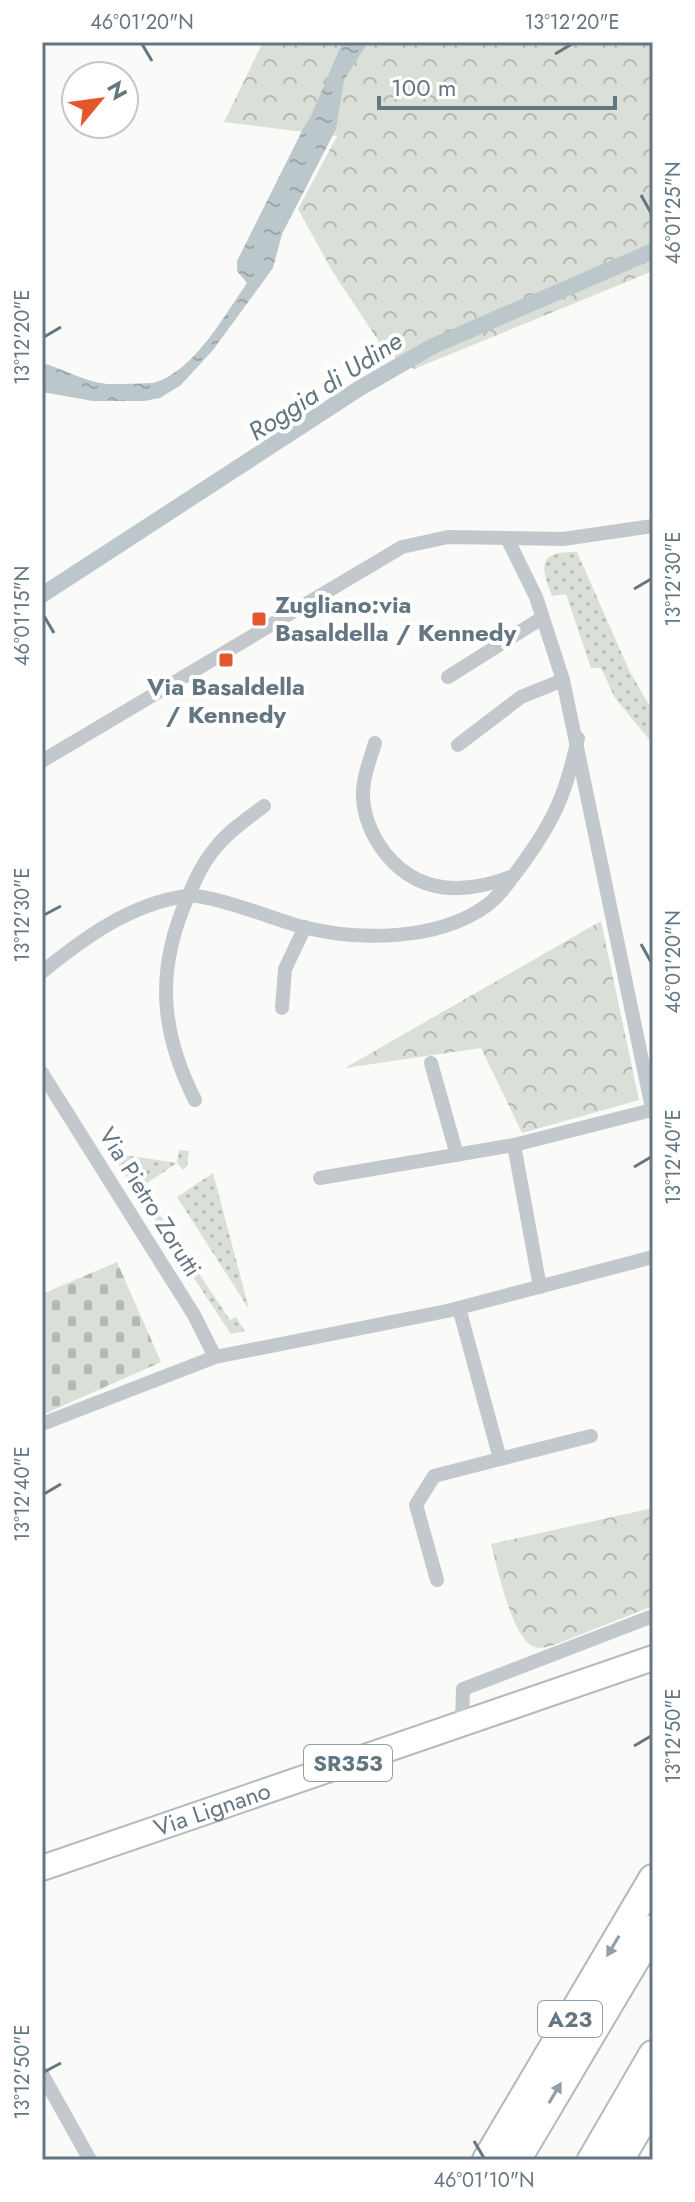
<svg xmlns="http://www.w3.org/2000/svg" width="695" height="2202" font-family="Jost,sans-serif">
	<style>
		.grass { fill: url(#grass-dots) }
		.forest { fill: url(#forest-crowns) }
		.cemetery { fill: url(#cemetery-stones) }
		.water { fill: url(#water-ripples) }
		.lines { fill: none; stroke-linecap: round; stroke-linejoin: round }
		.canal { stroke: #bbc7cb; stroke-width: 16 }
		.primary-casing { stroke: #b5babe; stroke-width: 28 }
		.highway-casing { stroke: #b4b9bd; stroke-width: 32 }
		.street { stroke: #c3c8cc; stroke-width: 14 }
		.primary { stroke: #fff; stroke-width: 24 }
		.highway { stroke: #fff; stroke-width: 28 }
		.oneway { fill: #939fa8 }
		.ticks { fill: none; stroke: #657683; stroke-width: 3 }
		.poi-dot { fill: #e4572e; stroke: #fff; stroke-width: 3 }
		.labels { text-anchor: middle; stroke-width: 8; stroke-linejoin: round; paint-order: stroke }
		.shield { fill: #fff; stroke: #939fa8; stroke-width: 2 }
		.shield-label { font-size: 22px; font-weight: bold; fill: #657683 }
		.poi-label { font-size: 24px; font-weight: bold; fill: #657683; stroke: #fff; text-anchor: start }
		.street-label { font-size: 24px; fill: #657683; stroke: #fff }
		.water-label { font-size: 26px; font-style: italic; fill: #60757c; stroke: #fff }
		.neatline { fill: none; stroke: #657683; stroke-width: 3 }
		.ticks-label { font-size: 20px; text-anchor: middle; fill: #657683 }
	</style>
	<defs>
		<pattern id="grass-dots" width="8" height="8" patternUnits="userSpaceOnUse" patternTransform="scale(2)"><rect width="8" height="8" fill="#dadfd7"/><path d="M2 2h.1M6 6h.1" fill="none" stroke="#b4b9b4" stroke-width="1.8" stroke-linecap="round"/></pattern>
		<pattern id="forest-crowns" width="20" height="18" patternUnits="userSpaceOnUse" patternTransform="scale(2)"><rect width="20" height="18" fill="#dadfd7"/><path d="M2 6a3 3 0 1 1 6 0M12 15a3 3 0 1 1 6 0" fill="none" stroke="#b4b9b4"/></pattern>
		<pattern id="cemetery-stones" width="16" height="16" patternUnits="userSpaceOnUse" patternTransform="scale(2)"><rect width="16" height="16" fill="#dadfd7"/><path d="M2 7V4a2 2 0 0 1 4 0v3zM10 15v-3a2 2 0 0 1 4 0v3z" fill="#b4b9b4"/></pattern>
		<pattern id="water-ripples" width="26" height="14" patternUnits="userSpaceOnUse" patternTransform="scale(2)"><rect width="26" height="14" fill="#bbc7cb"/><path d="M2 4q2-2 4 0t4 0M15 11q2-2 4 0t4 0" fill="none" stroke="#9ca6aa"/></pattern>
	</defs>
	<rect width="100%" height="100%" fill="#fafaf8"/>
	<g class="grass">
		<path d="M 577,552 L 629,670 L 653,712 L 653,744 L 615,698 L 601,668 L 591,668 L 566,594 L 552,596 C 540,565 538,551 577,552 Z"/>
		<path d="M 179,1150 L 189,1151 L 187,1166 L 183,1170 L 177,1163 L 147,1183 L 152,1191 L 147,1196 L 230,1320 L 236,1317 L 245,1331 L 231,1334 L 111,1153 L 177,1163 Z"/>
		<path d="M 213,1173 L 249,1309 L 177,1197 Z"/>
	</g>
	<g class="forest">
		<path d="M 263,42 L 653,42 L 653,271 L 414,369 L 385,351 L 331,269 L 298,209 L 337,136 L 224,122 Z"/>
		<path d="M 601,921 L 639,1100 L 522,1133 L 481,1048 L 345,1068 Z"/>
		<path d="M 653,1508 L 653,1606 L 554,1645 C 548,1647 541,1649 535,1647 C 512,1640 497,1566 491,1544 Z"/>
	</g>
	<path class="cemetery" d="M 117,1262 L 161,1362 L 42,1415 L 42,1294 Z"/>
	<path class="water" d="M 343,42 L 368,42 L 344,80 L 336,129 L 282,234 L 273,268 L 213,350 L 181,385 L 160,398 L 144,401 L 93,401 L 42,392 L 42,363 C 64,369 85,382 107,384 C 112,384 153,384 156,382 C 194,371 226,313 247,283 L 237,271 L 237,261 L 304,127 C 312,120 334,59 343,42 Z"/>
	<g class="lines">
		<path class="canal" d="M 42,595 L 360,388 L 433,346 L 653,251"/>
		<defs>
			<g id="primary">
				<path id="s1" d="M 42,1868 L 653,1658"/>
			</g>
			<g id="highway">
				<path d="M 487,2160 L 653,1879"/>
				<path d="M 516,2160 L 653,1929"/>
				<path d="M 592,2160 L 653,2055"/>
				<path d="M 619,2160 L 653,2102"/>
			</g>
		</defs>
		<use href="#primary" class="primary-casing"/>
		<use href="#highway" class="highway-casing"/>
		<g class="street">
			<path d="M 507,538 L 536,597 L 563,680 L 653,1113"/>
			<path d="M 448,677 L 542,618"/>
			<path d="M 375,743 C 370,760 362,779 363,797 C 364,819 372,836 385,853 C 419,896 467,894 513,876"/>
			<path d="M 458,745 L 521,697 L 563,680"/>
			<path d="M 42,761 L 402,547 L 448,537 L 563,539 L 653,526"/>
			<path d="M 42,972 C 84,938 130,904 186,896 C 210,893 276,920 303,927 C 359,941 437,941 486,906 C 499,897 509,882 518,870 C 553,823 566,795 578,738"/>
			<path d="M 282,1008 L 285,969 L 305,927"/>
			<path d="M 431,1063 L 457,1155"/>
			<path d="M 42,1073 L 194,1315 L 215,1357"/>
			<path d="M 195,1100 C 160,1031 156,970 187,899 C 195,880 203,862 217,846 C 230,830 248,818 264,806"/>
			<path d="M 320,1178 L 514,1145"/>
			<path d="M 540,1287 L 514,1145 L 652,1110"/>
			<path d="M 459,1308 L 500,1459 L 591,1436"/>
			<path d="M 42,1424 L 215,1357 L 447,1311 L 653,1257"/>
			<path d="M 437,1580 L 416,1505 L 434,1476 L 500,1459"/>
			<path d="M 462,1723 L 463,1689 L 653,1616"/>
			<path d="M 42,2074 L 90,2160"/>
		</g>
		<use href="#primary" class="primary"/>
		<use href="#highway" class="highway"/>
	</g>
	<defs><path id="oneway-solid" d="M-6-.8H1V-3.2L6.5 0L1 3.2V.8H-6Z" transform="scale(2)"/></defs>
	<g class="oneway">
		<use href="#oneway-solid" transform="translate(613 1946) rotate(121)"/>
		<use href="#oneway-solid" transform="translate(555 2093) rotate(-59)"/>
	</g>
	<path class="ticks" d="M 142,44 L 152,61M 555,54 L 572,44M 641,195 L 651,213M 44,337 L 61,327M 634,589 L 651,579M 44,616 L 54,633M 44,915 L 61,906M 641,944 L 651,962M 634,1167 L 651,1157M 44,1494 L 61,1484M 634,1746 L 651,1736M 44,2072 L 61,2063M 474,2141 L 484,2158"/>
	<g class="poi-dot">
		<rect x="251" y="611" width="16" height="16" rx="4"/>
		<rect x="218" y="652" width="16" height="16" rx="4"/>
	</g>
	<g class="labels">
		<g class="shield">
			<rect x="304" y="1745" width="88" height="36" rx="6"/>
			<rect x="538" y="2001" width="64" height="36" rx="6"/>
		</g>
		<g class="shield-label">
			<text x="348" y="1771">SR353</text>
			<text x="570" y="2027">A23</text>
		</g>
		<g class="poi-label">
			<text x="275" y="613">Zugliano:via<tspan x="275" dy="28">Basaldella / Kennedy</tspan></text>
			<text x="226" y="695" text-anchor="middle">Via Basaldella<tspan x="226" dy="28">/ Kennedy</tspan></text>
		</g>
		<g class="street-label">
			<text transform="translate(150 1202) rotate(58)" y="8">Via Pietro Zorutti</text>
			<text dy="8" stroke="none"><textPath href="#s1" startOffset="180">Via Lignano</textPath></text>
		</g>
		<g class="water-label">
			<text transform="translate(325 386) rotate(-33)" y="9">Roggia di Udine</text>
		</g>
	</g>
	<rect width="695" height="2202" fill="none" stroke="#ffffff" stroke-width="88"/>
	<g transform="translate(100 100) rotate(61)"><circle r="38" fill="#ffffff" stroke="#c1c8cd" stroke-width="2"/>
	<path d="M0-6L14 30L0 20L-14 30Z" fill="#e4572e"/>
	<text y="-12" font-size="22" font-weight="bold" text-anchor="middle" fill="#657683">N</text>
	</g>
	<path d="M379 96v12h236v-12" fill="none" stroke="#657683" stroke-width="4"/>
	<text x="391" y="96" font-size="24" fill="#657683" stroke="#ffffff" stroke-width="6" paint-order="stroke">100 m</text>
	<rect x="44" y="44" width="607" height="2114" class="neatline"/>
	<g class="ticks-label">
		<text x="142" y="29">46°01'20"N</text>
		<text x="572" y="29">13°12'20"E</text>
		<text transform="translate(673 213) rotate(-90)" y="7">46°01'25"N</text>
		<text transform="translate(22 337) rotate(-90)" y="7">13°12'20"E</text>
		<text transform="translate(673 579) rotate(-90)" y="7">13°12'30"E</text>
		<text transform="translate(22 616) rotate(-90)" y="7">46°01'15"N</text>
		<text transform="translate(22 915) rotate(-90)" y="7">13°12'30"E</text>
		<text transform="translate(673 962) rotate(-90)" y="7">46°01'20"N</text>
		<text transform="translate(673 1157) rotate(-90)" y="7">13°12'40"E</text>
		<text transform="translate(22 1494) rotate(-90)" y="7">13°12'40"E</text>
		<text transform="translate(673 1736) rotate(-90)" y="7">13°12'50"E</text>
		<text transform="translate(22 2072) rotate(-90)" y="7">13°12'50"E</text>
		<text x="484" y="2187">46°01'10"N</text>
	</g>
</svg>
